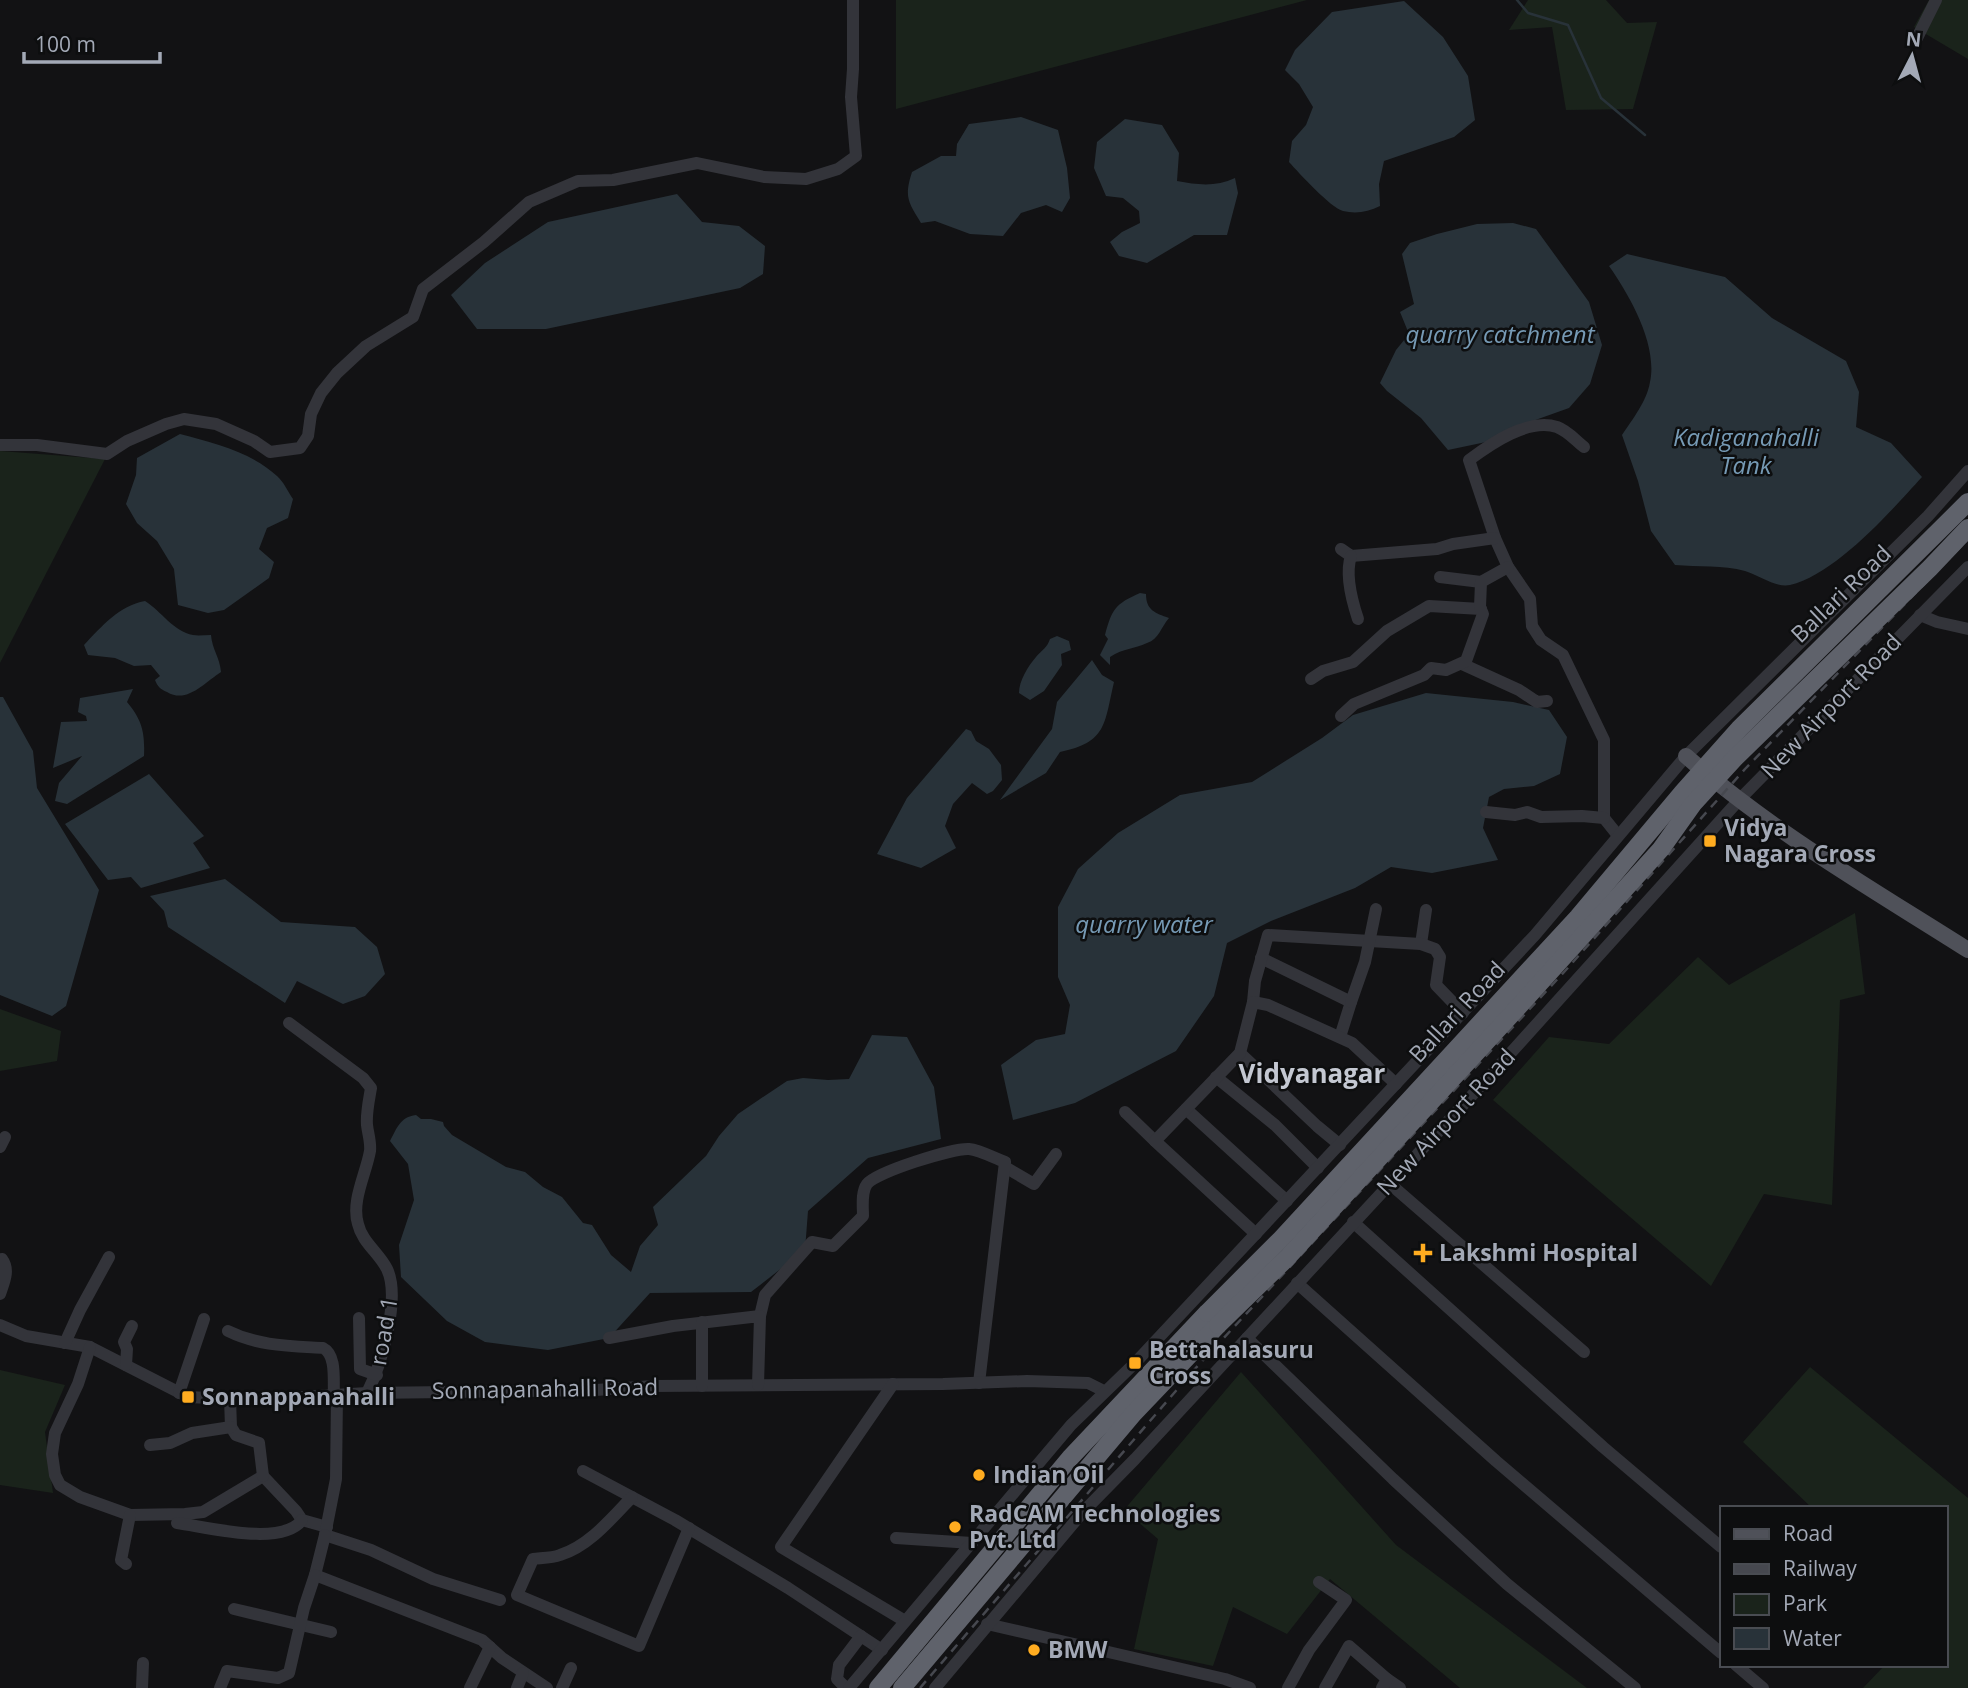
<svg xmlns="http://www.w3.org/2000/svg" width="1968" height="1688" font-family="'Open Sans',sans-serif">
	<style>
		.green { fill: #1a231b }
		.water { fill: #283239 }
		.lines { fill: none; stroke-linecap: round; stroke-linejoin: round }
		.stream { stroke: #283239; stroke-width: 2.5 }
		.minor { stroke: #33343a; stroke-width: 12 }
		.major { stroke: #4f5159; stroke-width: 16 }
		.highway { stroke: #5f626b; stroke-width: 18 }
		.rail { stroke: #46484f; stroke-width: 2.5; stroke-dasharray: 9 7; stroke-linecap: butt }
		.highway-bridge { stroke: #5f626b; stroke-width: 18 }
		.poi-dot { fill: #ffac20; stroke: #0d0e0f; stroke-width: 2.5 }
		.labels { text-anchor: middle; stroke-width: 5; stroke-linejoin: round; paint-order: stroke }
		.street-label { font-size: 23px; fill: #a3a9b6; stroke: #0d0e0f }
		.poi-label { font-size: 23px; font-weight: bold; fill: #a3a9b6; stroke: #0d0e0f; text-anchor: start }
		.water-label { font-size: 24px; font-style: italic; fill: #769ab5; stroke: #0d0e0f }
		.quarter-label { font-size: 26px; font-weight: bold; fill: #c4c8d2; stroke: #0d0e0f }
	</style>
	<rect width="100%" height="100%" fill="#121214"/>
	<g class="green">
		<path d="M 896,0 L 1307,0 L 896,109 Z"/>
		<path d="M 1528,0 L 1606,0 L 1627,23 L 1657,22 L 1633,109 L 1566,110 L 1552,27 L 1509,30 Z"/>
		<path d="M 1929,0 L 1968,0 L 1968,59 L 1914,27 Z"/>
		<path d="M 0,451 L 105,459 L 0,663 Z"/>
		<path d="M 1855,913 L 1865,994 L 1840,1000 L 1832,1205 L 1764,1194 L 1711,1286 L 1493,1100 L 1549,1037 L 1609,1044 L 1698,957 L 1729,985 Z"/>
		<path d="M 0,1009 L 61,1031 L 57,1061 L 0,1071 Z"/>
		<path d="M 1810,1367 L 1968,1498 L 1968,1688 L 1863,1688 L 1885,1665 L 1945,1665 L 1945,1508 L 1812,1508 L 1743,1442 Z"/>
		<path d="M 0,1370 L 65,1385 L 45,1432 L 53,1493 L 0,1485 Z"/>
		<path d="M 1241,1372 L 1396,1545 L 1587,1688 L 1460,1688 L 1330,1579 L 1287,1634 L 1233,1607 L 1213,1666 L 1134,1649 L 1158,1539 L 1124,1510 Z"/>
	</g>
	<g class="water">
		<path d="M 1404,1 L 1443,37 L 1468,76 L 1475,120 L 1454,137 L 1384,161 L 1379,184 L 1380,206 C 1368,212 1356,214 1343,211 C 1331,208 1299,173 1289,162 L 1292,141 L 1306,125 L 1313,107 L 1299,84 L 1285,70 L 1295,50 L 1332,12 Z"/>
		<path d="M 1021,117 L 1058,130 L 1067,168 L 1070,198 L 1062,212 L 1046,205 L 1021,213 L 1003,236 L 970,234 L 935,221 L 921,223 C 908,202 904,197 912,172 L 941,156 L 956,156 L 957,144 L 969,124 Z"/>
		<path d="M 1125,119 L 1162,125 L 1179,153 L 1177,181 C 1198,185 1216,187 1235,178 L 1238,193 L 1227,235 L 1194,235 L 1147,263 L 1119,256 L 1110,242 L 1122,232 L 1140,223 L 1139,211 L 1123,198 L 1106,196 L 1094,168 L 1097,142 Z"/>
		<path d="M 677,194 L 702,222 L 739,226 L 765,246 L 763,274 L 740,288 L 546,329 L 477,329 L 451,295 L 485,263 L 548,222 Z"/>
		<path d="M 1513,223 L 1536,229 L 1589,302 L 1602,345 L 1590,384 L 1569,408 L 1527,423 L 1486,442 L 1448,450 L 1421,418 L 1387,391 L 1380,383 L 1396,350 L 1409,334 L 1400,312 L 1414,304 L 1402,254 L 1410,243 L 1437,234 L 1477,224 Z"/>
		<path d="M 1627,254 L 1725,277 L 1772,318 L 1846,361 L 1859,392 L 1856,427 L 1891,443 L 1922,477 C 1891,511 1836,574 1790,585 C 1775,588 1759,575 1745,571 C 1723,565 1698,567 1675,565 L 1651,531 L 1638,481 L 1622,435 C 1632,420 1647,401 1650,382 C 1658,345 1630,296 1609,266 Z"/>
		<path d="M 180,434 C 214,443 251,452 277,476 C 284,482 288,492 293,499 L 288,518 L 267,528 L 259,549 L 274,562 L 269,578 L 224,610 L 208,613 L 178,605 L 174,569 L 157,541 L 137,523 L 126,504 L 136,475 L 137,458 Z"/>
		<path d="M 1140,593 L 1146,594 C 1146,610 1155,613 1169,618 C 1161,627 1159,639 1147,643 C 1134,649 1124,648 1110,657 L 1110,665 L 1100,655 L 1108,639 L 1105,635 C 1112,609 1115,604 1140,593 Z"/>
		<path d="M 145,601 C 161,611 174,632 193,635 C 198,636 205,635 211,635 C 212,649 220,658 221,672 C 204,683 187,704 167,692 C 160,689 158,687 155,680 L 160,676 L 151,665 L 134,666 L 115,658 L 88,655 L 84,645 C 102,626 119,606 145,601 Z"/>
		<path d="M 1057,636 L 1069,641 L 1071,650 L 1061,654 L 1062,665 L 1044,691 L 1030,700 L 1019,693 C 1019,681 1028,666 1036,657 C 1042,650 1047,648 1050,639 Z"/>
		<path d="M 1092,660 L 1102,675 L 1114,682 C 1104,725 1107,742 1060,752 L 1046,773 L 1000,800 L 1052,729 L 1057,702 Z"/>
		<path d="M 133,689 L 127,702 C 142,720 145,732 144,756 L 67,804 L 55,801 L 59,783 L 82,756 L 53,768 L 61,722 L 87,721 L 86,716 L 78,712 L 80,698 Z"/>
		<path d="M 1426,693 L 1513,702 L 1549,710 L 1567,737 L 1560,774 L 1534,786 L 1504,789 L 1489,797 L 1483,828 L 1498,860 L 1432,873 L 1391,867 L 1355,888 L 1271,921 L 1227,943 L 1214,996 L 1176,1051 L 1075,1103 L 1013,1120 L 1001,1065 L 1036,1040 L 1065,1034 L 1070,1005 L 1058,977 L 1058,907 L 1078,869 L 1118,833 L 1180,795 L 1252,782 L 1322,738 L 1353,715 Z"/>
		<path d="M 0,697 L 3,697 L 33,751 L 37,788 L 99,890 L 66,1006 L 52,1016 L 0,995 Z"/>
		<path d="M 966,729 L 971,731 L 976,741 L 989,749 L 1001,765 L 1002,780 L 993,791 L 987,794 L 972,783 L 953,804 L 945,826 L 956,848 L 921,868 L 877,854 L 907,798 Z"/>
		<path d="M 149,774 L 204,836 L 193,843 L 210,868 L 141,888 L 131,877 L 108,880 L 65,824 Z"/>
		<path d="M 225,879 L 281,922 L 355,927 L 377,947 L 385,974 L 365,996 L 343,1004 L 297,981 L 285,1003 L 168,927 L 164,911 L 150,896 Z"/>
		<path d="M 872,1035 L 907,1037 L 934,1087 L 941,1139 L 868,1158 L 808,1211 L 805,1250 L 751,1292 L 650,1293 L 609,1338 L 548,1350 L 485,1342 L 447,1321 L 401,1277 L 399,1245 L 414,1200 L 408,1164 L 390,1141 C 397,1128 400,1117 416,1115 L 421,1119 L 431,1119 L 443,1122 L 444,1126 L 452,1135 L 506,1167 L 525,1172 L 543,1187 L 562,1197 L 583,1223 L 592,1225 L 611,1255 L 631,1272 L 640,1246 L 658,1225 L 653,1207 L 706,1156 L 719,1136 L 738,1114 L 760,1099 L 787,1081 L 803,1078 L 828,1080 L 849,1079 Z"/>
	</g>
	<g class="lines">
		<path class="stream" d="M 1517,0 L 1528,13 L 1568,25 L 1601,98 L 1645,135"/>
		<g class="minor">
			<path d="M 1917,38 L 1936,0"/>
			<path d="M 0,445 L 37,445 L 107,454 L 127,441 L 166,424 L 184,419 L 216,424 L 254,441 L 270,452 L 300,448 L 308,436 L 311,414 L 321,393 L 337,373 L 366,346 L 413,317 L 423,289 L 484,242 L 529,202 L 578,181 L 613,180 L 697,163 L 764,177 L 806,179 L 838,169 L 856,156 L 851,97 L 853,69 L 853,0"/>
			<path d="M 1584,447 C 1575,440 1568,431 1557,427 C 1528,418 1492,443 1469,460 L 1495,538 L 1508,567 L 1530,599 L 1532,626 L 1541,640 L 1563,655 L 1604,740 L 1604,818 L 1616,833"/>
			<path d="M 1341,549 L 1351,556 L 1437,549 L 1453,544 L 1495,538"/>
			<path d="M 1351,556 C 1345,574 1352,601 1358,619"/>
			<path d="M 1440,577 L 1481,582"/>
			<path d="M 1920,615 L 1937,622 L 1968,629"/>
			<path d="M 1462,664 L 1519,690 L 1537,702 L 1547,701"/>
			<path d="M 1311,679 L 1323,671 L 1353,662 L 1387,631 L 1429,606 L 1481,609"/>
			<path d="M 1341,716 L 1354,704 L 1424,675 L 1431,668 L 1446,670 L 1466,661 L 1483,614 L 1480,607 L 1481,582 L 1508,567"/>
			<path d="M 1486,812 L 1515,815 L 1527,812 L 1541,817 L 1582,816 L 1604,818"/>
			<path d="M 1421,944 L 1426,910"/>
			<path d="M 1261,958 L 1351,1002 L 1340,1037"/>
			<path d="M 1253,1002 L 1255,981 L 1268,935 L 1421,944 L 1435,949 L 1440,957 L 1436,985 L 1463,1013"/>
			<path d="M 1351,1002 L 1365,962 L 1376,909"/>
			<path d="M 289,1023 L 363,1078 L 371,1088 C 369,1100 366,1113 367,1125 C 368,1134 371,1142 370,1151 C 366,1174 351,1201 358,1224 C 362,1242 379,1253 387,1269 C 401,1298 381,1366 367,1393"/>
			<path d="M 1240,1053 L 1317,1126 L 1340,1145"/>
			<path d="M 1216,1077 L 1275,1125 L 1318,1168"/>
			<path d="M 1186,1109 L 1287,1201"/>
			<path d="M 1125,1112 L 1155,1141"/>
			<path d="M 0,1147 L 5,1137"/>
			<path d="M 1005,1167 L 1034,1184 L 1056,1154"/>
			<path d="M 1389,1183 L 1584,1352"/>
			<path d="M 1353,1222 L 1603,1447 L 1721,1547"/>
			<path d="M 1256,1234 L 1155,1141 L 1240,1053 L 1253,1002 L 1268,1005 L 1352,1043 L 1396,1084"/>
			<path d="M 1297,1283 L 1496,1461 L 1721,1653"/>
			<path d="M 0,1294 C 4,1282 10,1270 2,1259"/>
			<path d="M 760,1316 L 765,1295 L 812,1242 L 833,1246 L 863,1216 C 863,1207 861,1192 867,1184 C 876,1172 953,1148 969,1149 C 980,1150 994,1158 1005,1162 L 979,1383"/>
			<path d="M 359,1318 L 360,1369 L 377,1375"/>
			<path d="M 0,1325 L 26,1336 L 90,1347 L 188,1397 L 253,1400 L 367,1393 L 596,1390 L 653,1386 L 943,1384 L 1027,1381 L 1088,1383 L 1104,1391"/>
			<path d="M 228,1331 C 258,1346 290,1346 323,1348 C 337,1355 333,1381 334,1395"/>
			<path d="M 609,1338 L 673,1326 L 760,1316 L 758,1385"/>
			<path d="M 1247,1338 L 1393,1479 L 1507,1584 L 1635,1688"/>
			<path d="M 65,1343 L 80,1310 L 109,1257"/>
			<path d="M 90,1347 L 78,1384 L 55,1433 L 52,1454 L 55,1475 L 60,1485 L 80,1497 L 130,1515 L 185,1514 L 203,1512 L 263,1476 L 296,1511 L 302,1520 L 327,1527"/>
			<path d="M 126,1365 L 127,1349 L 124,1342 L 132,1326"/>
			<path d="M 893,1384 L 781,1547 L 905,1621"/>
			<path d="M 702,1386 L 702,1322"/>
			<path d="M 179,1393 L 204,1319"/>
			<path d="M 337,1395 L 336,1479 L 325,1535 L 371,1550 L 433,1579 L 500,1600"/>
			<path d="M 230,1399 L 231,1427 L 236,1435 L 259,1443 L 263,1476"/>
			<path d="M 150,1445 L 170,1443 L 192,1433 L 231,1427"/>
			<path d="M 583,1471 L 675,1520 L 788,1588 L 882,1650"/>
			<path d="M 632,1497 C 612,1518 589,1546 560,1555 C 552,1558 541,1558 533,1559 L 517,1595 L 639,1646 L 689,1528"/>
			<path d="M 177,1523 C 207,1527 282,1547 302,1520"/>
			<path d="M 325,1535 L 315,1575 L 482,1640 L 502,1658 L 547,1688"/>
			<path d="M 896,1538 L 972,1543"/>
			<path d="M 126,1564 L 121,1560 L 130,1515"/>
			<path d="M 234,1609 L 331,1632"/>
			<path d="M 987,1624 L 1225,1679 L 1250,1688"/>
			<path d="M 1736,1665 L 1763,1688"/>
			<path d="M 1387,1679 L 1400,1688"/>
			<path d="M 142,1688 L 143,1663"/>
			<path d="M 220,1688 L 227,1671 L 278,1678 L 289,1673 L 304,1608 L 315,1575"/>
			<path d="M 470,1688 L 490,1647"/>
			<path d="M 517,1688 L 523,1673"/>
			<path d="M 562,1688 L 571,1668"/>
			<path d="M 846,1688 L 837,1679 L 839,1665 L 861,1636"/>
			<path d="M 849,1688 L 1071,1425 L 1135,1363 L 1535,935 L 1686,756 L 1928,516 L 1968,471"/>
			<path d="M 935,1688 L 1082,1513 L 1135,1459 L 1489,1077 L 1739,800 L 1968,567"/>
			<path d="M 1288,1688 L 1309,1650 L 1346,1600 L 1319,1582"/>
			<path d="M 1325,1688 L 1349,1646 L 1387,1679 L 1382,1688"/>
		</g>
		<path class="major" d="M 1686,756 C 1771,831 1872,889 1968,950"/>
		<g class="highway">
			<path d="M 878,1688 L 1070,1458 L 1207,1313"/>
			<path d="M 902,1688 L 1134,1413 L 1218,1325"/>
		</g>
		<path class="rail" d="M 920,1688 L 1193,1371 L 1565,971 L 1745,769 L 1968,539"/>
		<g class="highway-bridge">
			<path d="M 1207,1313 L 1281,1239 L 1578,917 L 1682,793 L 1739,729 L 1968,502"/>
			<path d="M 1218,1325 L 1287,1258 L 1521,1004 L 1661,849 L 1693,804 L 1736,757 L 1930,568 L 1968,528"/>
		</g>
	</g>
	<g class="poi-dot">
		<rect x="1703" y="834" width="14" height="14" rx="3.5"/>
		<path d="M1419.5 1242.5h7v7h7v7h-7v7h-7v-7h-7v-7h7z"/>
		<rect x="1128" y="1356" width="14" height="14" rx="3.5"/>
		<rect x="181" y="1390" width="14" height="14" rx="3.5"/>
		<circle cx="979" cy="1475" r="7"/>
		<circle cx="955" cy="1527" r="7"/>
		<circle cx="1034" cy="1650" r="7"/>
	</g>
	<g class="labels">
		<g class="street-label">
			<text transform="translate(1841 594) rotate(-44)" y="8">Ballari Road</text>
			<text transform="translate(1831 706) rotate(-46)" y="8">New Airport Road</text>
			<text transform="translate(1457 1012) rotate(-47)" y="8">Ballari Road</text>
			<text transform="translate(1446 1122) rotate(-47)" y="8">New Airport Road</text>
			<text transform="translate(384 1331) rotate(-80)" y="8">road 1</text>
			<text transform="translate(545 1389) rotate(-1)" y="8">Sonnapanahalli Road</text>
		</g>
		<g class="poi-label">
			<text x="1724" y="836">Vidya<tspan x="1724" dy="26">Nagara Cross</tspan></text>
			<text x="1439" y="1261">Lakshmi Hospital</text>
			<text x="1149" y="1358">Bettahalasuru<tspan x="1149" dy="26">Cross</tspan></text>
			<text x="202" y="1405">Sonnappanahalli</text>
			<text x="993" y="1483">Indian Oil</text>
			<text x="969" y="1522">RadCAM Technologies<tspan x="969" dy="26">Pvt. Ltd</tspan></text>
			<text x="1048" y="1658">BMW</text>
		</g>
		<g class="water-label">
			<text x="1500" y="343">quarry catchment</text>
			<text x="1746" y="446">Kadiganahalli<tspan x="1746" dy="28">Tank</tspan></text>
			<text x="1144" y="933">quarry water</text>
		</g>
		<g class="quarter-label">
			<text x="1312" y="1083">Vidyanagar</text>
		</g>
	</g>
	<rect x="1720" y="1506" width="228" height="161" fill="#0d0e0f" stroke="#494c52" stroke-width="2"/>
	<rect x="1734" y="1529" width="35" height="10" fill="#4f5159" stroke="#494c52" stroke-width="2"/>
	<text x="1783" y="1541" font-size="21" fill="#a3a9b6">Road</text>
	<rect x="1734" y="1564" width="35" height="10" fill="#46484f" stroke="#494c52" stroke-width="2"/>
	<text x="1783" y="1576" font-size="21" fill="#a3a9b6">Railway</text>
	<rect x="1734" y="1594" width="35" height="21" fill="#1a231b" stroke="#494c52" stroke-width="2"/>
	<text x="1783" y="1611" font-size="21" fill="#a3a9b6">Park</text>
	<rect x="1734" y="1628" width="35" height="21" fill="#283239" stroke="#494c52" stroke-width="2"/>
	<text x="1783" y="1646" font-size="21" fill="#a3a9b6">Water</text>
	<g transform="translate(1912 56) rotate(6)" stroke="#0d0e0f" stroke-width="5" paint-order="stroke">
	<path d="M0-5L12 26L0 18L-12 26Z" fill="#a3a9b6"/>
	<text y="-10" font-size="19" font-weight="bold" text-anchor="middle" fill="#a3a9b6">N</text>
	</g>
	<path d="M24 52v10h136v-10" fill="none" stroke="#a3a9b6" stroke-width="3.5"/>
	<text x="35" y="52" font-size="21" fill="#a3a9b6" stroke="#0d0e0f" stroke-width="5" paint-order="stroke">100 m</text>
</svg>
